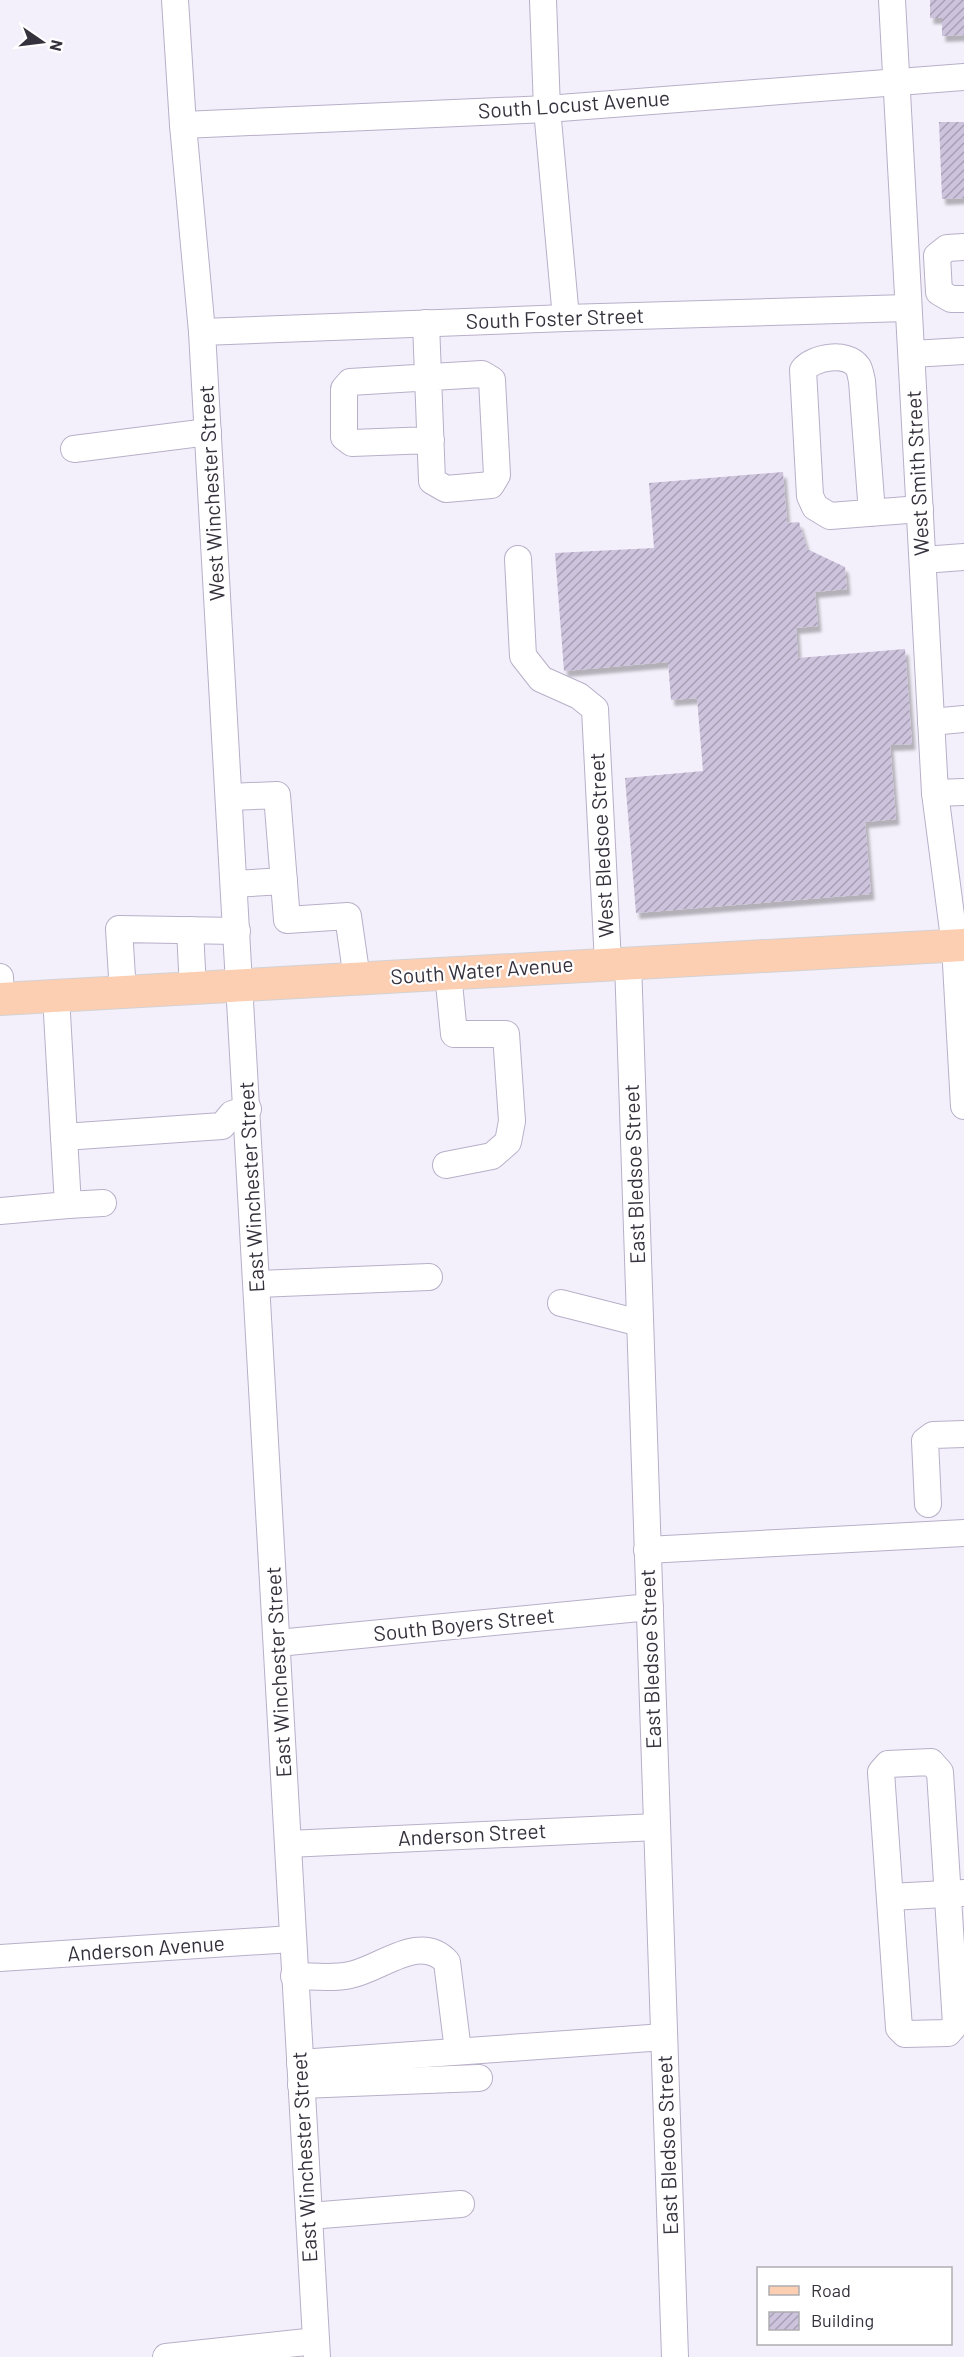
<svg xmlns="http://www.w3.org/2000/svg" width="964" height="2357" font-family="Barlow,sans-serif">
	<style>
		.building { fill: url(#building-hatch); filter: url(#shadow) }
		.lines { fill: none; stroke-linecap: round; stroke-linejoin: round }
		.minor-casing { stroke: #b8afc8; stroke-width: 28 }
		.major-casing { stroke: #d3d2d4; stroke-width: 34 }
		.minor { stroke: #fff; stroke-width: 26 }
		.major { stroke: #fcceb2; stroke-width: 32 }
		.labels { text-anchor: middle; stroke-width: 4.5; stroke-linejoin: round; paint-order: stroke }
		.street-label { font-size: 21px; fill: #36323d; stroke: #fff }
	</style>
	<defs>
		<pattern id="building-hatch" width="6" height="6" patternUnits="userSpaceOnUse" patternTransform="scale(1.5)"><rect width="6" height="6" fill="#cdc3dd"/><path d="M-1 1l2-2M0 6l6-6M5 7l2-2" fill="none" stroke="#a79fb4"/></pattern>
		<filter id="shadow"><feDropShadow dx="3.5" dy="6" stdDeviation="1.5" flood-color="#0004"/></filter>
	</defs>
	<rect width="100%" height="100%" fill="#f4f0fb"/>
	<g class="building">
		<path d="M 930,0 L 964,0 L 964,35 L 942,36 L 942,18 L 930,18 Z"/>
		<path d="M 939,122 L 964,122 L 964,198 L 942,199 Z"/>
		<path d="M 783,472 L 787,523 L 799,522 L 807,549 L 845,567 L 847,589 L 815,592 L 818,626 L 796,628 L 798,658 L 905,649 L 912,744 L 890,745 L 896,819 L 865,822 L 871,894 L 636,913 L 625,778 L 703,771 L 697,698 L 671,700 L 668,662 L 564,671 L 555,553 L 654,548 L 649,483 Z"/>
	</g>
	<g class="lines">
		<defs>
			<g id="minor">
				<path d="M 175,0 L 183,125 L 202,332 L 317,2357"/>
				<path d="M 543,0 L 547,109 L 566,318"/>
				<path d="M 892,0 L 935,793 L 955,946 L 964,1106"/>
				<path d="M 183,125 L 547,109 L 964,77"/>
				<path d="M 964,247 L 947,248 L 937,256 L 939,292 L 951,299 L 964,299"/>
				<path d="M 426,323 L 432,481 L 446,489 L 491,485 L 497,475 L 492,380 L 482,374 L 350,382 L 344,389 L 344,437 L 352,443 L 431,440"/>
				<path d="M 202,332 L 566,318 L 907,308"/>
				<path d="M 912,354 L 964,351"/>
				<path d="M 74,449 L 208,432"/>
				<path d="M 872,513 L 862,381 C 861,377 860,370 858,367 C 847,351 813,357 803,370 L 810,496 L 815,507 L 830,516 L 920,509"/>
				<path d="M 518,559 L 523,656 L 541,679 L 579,696 L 595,709 L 608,963"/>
				<path d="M 923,560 L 964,557"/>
				<path d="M 931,722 L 964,719"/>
				<path d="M 935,793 L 964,792"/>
				<path d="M 229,797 L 277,795 L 287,920 L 348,916 L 357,979"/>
				<path d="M 234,884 L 284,881"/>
				<path d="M 190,930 L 193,989"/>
				<path d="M 628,962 L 675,2357"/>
				<path d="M 0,977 L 1,999"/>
				<path d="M 123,993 L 119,929 L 237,931"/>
				<path d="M 56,996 L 64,1137 L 222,1126 L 232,1114 L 248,1109"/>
				<path d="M 64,1137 L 68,1205 L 103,1203"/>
				<path d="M 446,1165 L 492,1156 L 508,1142 L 512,1121 L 506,1034 L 454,1034 L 448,973"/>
				<path d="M 0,1211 L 68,1205"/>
				<path d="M 258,1284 L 429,1277"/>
				<path d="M 561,1303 L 640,1323"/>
				<path d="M 928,1504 L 925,1441 L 933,1435 L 964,1434"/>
				<path d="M 647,1550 L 964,1533"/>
				<path d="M 278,1643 L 650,1607"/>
				<path d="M 931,1762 L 940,1772 L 956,2024 L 948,2033 L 905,2034 L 899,2028 L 881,1772 L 888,1764 Z"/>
				<path d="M 288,1844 L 657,1827"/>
				<path d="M 890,1897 L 964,1893"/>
				<path d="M 0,1958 L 292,1939"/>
				<path d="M 294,1976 C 312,1976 333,1979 350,1975 C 381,1969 420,1932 447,1962 L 458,2051"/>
				<path d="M 300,2063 L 664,2037"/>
				<path d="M 301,2085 L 479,2078"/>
				<path d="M 309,2216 L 461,2204"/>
				<path d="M 166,2357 L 316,2341"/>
			</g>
			<path id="major" d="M 0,999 C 321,982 643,961 964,945"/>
		</defs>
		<use href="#minor" class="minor-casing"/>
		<use href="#major" class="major-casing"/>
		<use href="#minor" class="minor"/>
		<use href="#major" class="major"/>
	</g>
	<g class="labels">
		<g class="street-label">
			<text transform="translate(574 105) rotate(-4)" y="7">South Locust Avenue</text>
			<text transform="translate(555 319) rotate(-2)" y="7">South Foster Street</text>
			<text transform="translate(918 473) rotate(-93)" y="7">West Smith Street</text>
			<text transform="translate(212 493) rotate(-93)" y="7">West Winchester Street</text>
			<text transform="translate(602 845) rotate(-93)" y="7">West Bledsoe Street</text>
			<text transform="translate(482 971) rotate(-4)" y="7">South Water Avenue</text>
			<text transform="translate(635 1174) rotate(-92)" y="7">East Bledsoe Street</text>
			<text transform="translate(252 1187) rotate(-93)" y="7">East Winchester Street</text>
			<text transform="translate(464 1625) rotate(-6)" y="7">South Boyers Street</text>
			<text transform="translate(651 1659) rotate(-92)" y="7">East Bledsoe Street</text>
			<text transform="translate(279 1672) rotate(-93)" y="7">East Winchester Street</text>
			<text transform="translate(472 1835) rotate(-3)" y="7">Anderson Street</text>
			<text transform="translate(146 1949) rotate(-4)" y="7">Anderson Avenue</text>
			<text transform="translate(668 2145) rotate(-92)" y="7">East Bledsoe Street</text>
			<text transform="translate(305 2157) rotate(-93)" y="7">East Winchester Street</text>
		</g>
	</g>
	<rect x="757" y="2267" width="195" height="78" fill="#ffffff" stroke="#afadb1" stroke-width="1.5"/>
	<rect x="769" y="2286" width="30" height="9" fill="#fcceb2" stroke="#afadb1" stroke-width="1.5"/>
	<text x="811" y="2297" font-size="18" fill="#36323d">Road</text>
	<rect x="769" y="2312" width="30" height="18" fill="url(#building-hatch)" stroke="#afadb1" stroke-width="1.5"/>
	<text x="811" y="2327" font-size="18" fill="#36323d">Building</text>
	<g transform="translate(42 42) rotate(104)" stroke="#ffffff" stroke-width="4.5" paint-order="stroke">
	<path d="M0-4.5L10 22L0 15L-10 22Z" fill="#36323d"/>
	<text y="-9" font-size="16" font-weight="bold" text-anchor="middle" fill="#36323d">N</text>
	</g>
</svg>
